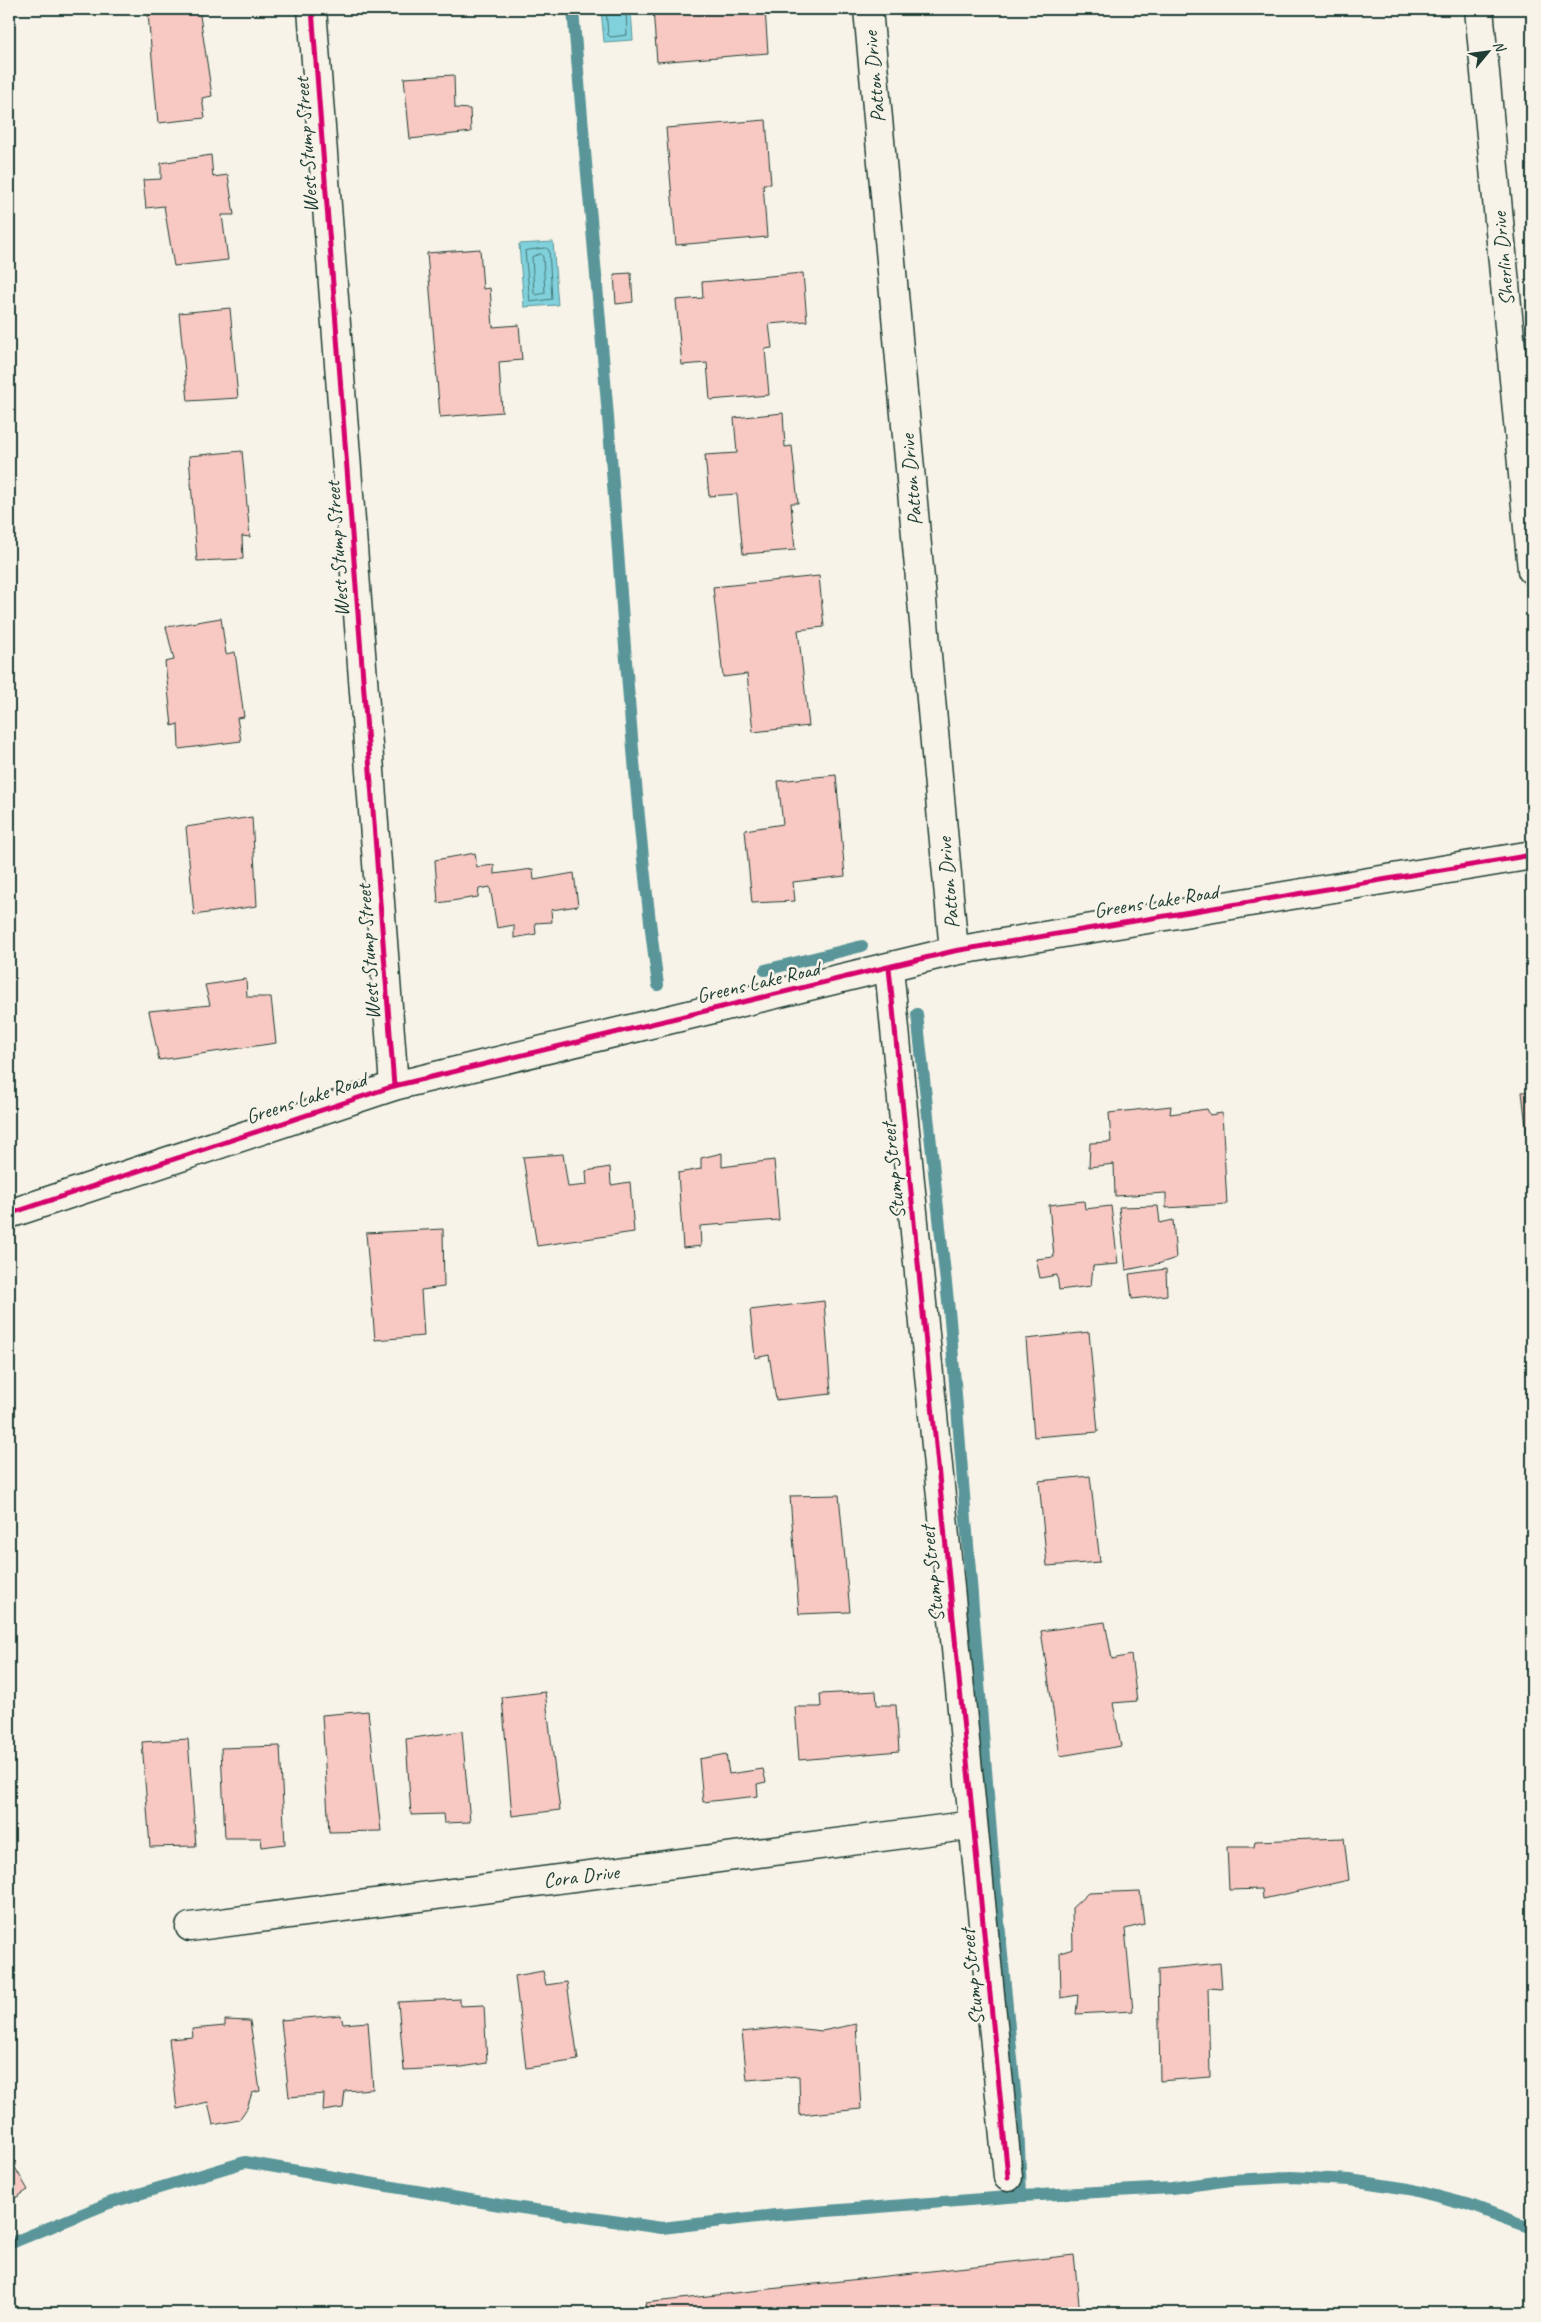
<svg xmlns="http://www.w3.org/2000/svg" width="1541" height="2322" font-family="Caveat,sans-serif">
	<style>
		.water { fill: #81d1dc; stroke: #5a9699 }
		.lines { fill: none; stroke-linecap: round; stroke-linejoin: round }
		.shore { stroke: #467877; stroke-width: 1 }
		.stream { stroke: #5a9699; stroke-width: 12 }
		.building { fill: #f8c8c2; stroke: #1f3d34 }
		.street-casing { stroke: #1f3d34; stroke-width: 31 }
		.secondary-casing { stroke: #1f3d34; stroke-width: 31 }
		.street { stroke: #f7f3e8; stroke-width: 28 }
		.secondary { stroke: #f7f3e8; stroke-width: 28 }
		.cycleway-casing { stroke: #f7f3e8; stroke-width: 8 }
		.cycleway { stroke: #d6006c; stroke-width: 5 }
		.labels { text-anchor: middle; stroke-width: 5; stroke-linejoin: round; paint-order: stroke }
		.street-label { font-size: 21px; fill: #1f3d34; stroke: #f7f3e8 }
	</style>
	<rect width="100%" height="100%" fill="#f7f3e8"/>
	<filter id="ink" filterUnits="userSpaceOnUse"><feTurbulence type="fractalNoise" baseFrequency=".02" numOctaves="2"/><feDisplacementMap in="SourceGraphic" scale="10" xChannelSelector="R" yChannelSelector="G"/><feConvolveMatrix kernelMatrix="1 2 1 2 8 2 1 2 1" color-interpolation-filters="sRGB"/></filter>
	<g filter="url(#ink)">
		<g class="water">
			<path d="M 601,9 L 631,9 L 633,40 L 604,42 Z"/>
			<path d="M 553,242 L 558,305 L 524,307 L 519,244 Z"/>
		</g>
		<g class="lines">
			<g class="shore">
				<path d="M 606,9 L 608,35 L 611,37 L 627,35 L 626,9"/>
				<path d="M 546,248 L 549,250 L 552,299 L 530,302 L 525,251 Z"/>
				<path d="M 541,254 L 543,257 L 545,293 L 536,295 L 534,293 L 532,257 Z"/>
			</g>
			<g class="stream">
				<path d="M 573,9 C 585,163 601,316 612,470 C 625,642 635,815 658,985"/>
				<path d="M 765,970 L 862,946"/>
				<path d="M 917,1014 L 950,1320 L 994,1870 L 1018,2122 L 1021,2196"/>
				<path d="M 9,2244 L 109,2203 L 245,2162 L 500,2205 L 662,2228 L 775,2215 L 1021,2196 L 1172,2188 L 1231,2180 L 1291,2177 L 1350,2180 L 1409,2189 L 1467,2204 L 1532,2228"/>
			</g>
		</g>
		<g class="building">
			<path d="M 199,9 L 212,96 L 202,98 L 205,118 L 158,123 L 148,14 Z"/>
			<path d="M 653,9 L 765,9 L 768,53 L 657,62 Z"/>
			<path d="M 454,75 L 455,108 L 470,109 L 471,132 L 410,139 L 404,78 Z"/>
			<path d="M 766,120 L 771,184 L 763,184 L 767,237 L 676,245 L 666,128 Z"/>
			<path d="M 211,155 L 213,177 L 228,175 L 234,215 L 222,215 L 228,260 L 174,266 L 164,206 L 146,208 L 143,180 L 161,179 L 161,163 Z"/>
			<path d="M 480,249 L 483,289 L 490,288 L 493,327 L 519,325 L 522,360 L 499,362 L 502,412 L 440,417 L 427,253 Z"/>
			<path d="M 631,273 L 633,302 L 616,304 L 614,274 Z"/>
			<path d="M 803,273 L 807,321 L 769,324 L 772,348 L 765,349 L 769,395 L 710,400 L 707,363 L 682,365 L 676,300 L 703,298 L 702,282 Z"/>
			<path d="M 230,308 L 238,398 L 188,401 L 179,313 Z"/>
			<path d="M 783,413 L 785,447 L 792,446 L 798,503 L 791,503 L 795,550 L 743,554 L 737,494 L 709,496 L 705,455 L 737,453 L 734,418 Z"/>
			<path d="M 242,451 L 250,537 L 242,536 L 243,559 L 197,561 L 189,456 Z"/>
			<path d="M 819,576 L 824,627 L 798,630 L 809,726 L 753,732 L 747,674 L 723,677 L 713,587 Z"/>
			<path d="M 221,618 L 226,654 L 235,652 L 244,717 L 237,718 L 241,741 L 179,749 L 178,724 L 172,726 L 165,662 L 174,660 L 166,627 Z"/>
			<path d="M 836,775 L 845,876 L 793,882 L 795,901 L 752,903 L 745,830 L 783,824 L 778,781 Z"/>
			<path d="M 252,817 L 257,906 L 194,915 L 186,827 Z"/>
			<path d="M 475,853 L 477,867 L 494,865 L 494,874 L 533,869 L 534,880 L 574,873 L 578,906 L 551,910 L 552,922 L 535,923 L 536,934 L 514,938 L 514,925 L 497,928 L 490,887 L 479,889 L 478,897 L 438,903 L 435,860 Z"/>
			<path d="M 246,979 L 247,997 L 271,997 L 276,1043 L 159,1060 L 149,1011 L 210,1005 L 205,985 Z"/>
			<path d="M 1532,1091 L 1532,1170 L 1531,1170 L 1522,1092 Z"/>
			<path d="M 1171,1106 L 1170,1114 L 1207,1109 L 1210,1115 L 1222,1113 L 1227,1204 L 1166,1208 L 1166,1193 L 1115,1196 L 1114,1164 L 1089,1167 L 1090,1143 L 1111,1142 L 1109,1113 Z"/>
			<path d="M 722,1153 L 722,1167 L 774,1160 L 779,1220 L 700,1226 L 701,1246 L 683,1248 L 678,1173 L 701,1169 L 701,1158 Z"/>
			<path d="M 563,1154 L 568,1187 L 587,1185 L 586,1171 L 610,1167 L 611,1185 L 630,1182 L 634,1232 L 537,1246 L 523,1157 Z"/>
			<path d="M 1084,1201 L 1085,1209 L 1111,1206 L 1118,1264 L 1093,1266 L 1091,1286 L 1059,1290 L 1057,1275 L 1040,1278 L 1036,1259 L 1054,1257 L 1049,1205 Z"/>
			<path d="M 1158,1206 L 1160,1223 L 1173,1220 L 1176,1258 L 1161,1263 L 1126,1270 L 1119,1207 Z"/>
			<path d="M 443,1229 L 444,1287 L 421,1290 L 424,1336 L 375,1340 L 366,1233 Z"/>
			<path d="M 1166,1269 L 1167,1295 L 1132,1299 L 1129,1274 Z"/>
			<path d="M 824,1301 L 831,1394 L 776,1400 L 769,1355 L 755,1358 L 750,1310 Z"/>
			<path d="M 1089,1332 L 1098,1432 L 1034,1437 L 1026,1339 Z"/>
			<path d="M 1090,1476 L 1100,1562 L 1047,1566 L 1039,1481 Z"/>
			<path d="M 839,1495 L 850,1612 L 799,1614 L 790,1496 Z"/>
			<path d="M 1105,1622 L 1112,1659 L 1131,1655 L 1137,1701 L 1113,1703 L 1121,1746 L 1060,1756 L 1041,1631 Z"/>
			<path d="M 876,1691 L 877,1705 L 896,1705 L 899,1751 L 799,1760 L 795,1707 L 821,1707 L 820,1694 Z"/>
			<path d="M 545,1692 L 560,1810 L 512,1816 L 502,1697 Z"/>
			<path d="M 368,1711 L 381,1831 L 329,1832 L 322,1715 Z"/>
			<path d="M 462,1731 L 470,1822 L 444,1823 L 443,1814 L 411,1815 L 406,1739 Z"/>
			<path d="M 188,1739 L 196,1846 L 150,1847 L 142,1742 Z"/>
			<path d="M 280,1746 L 285,1844 L 262,1847 L 261,1838 L 225,1838 L 221,1748 Z"/>
			<path d="M 726,1754 L 729,1774 L 763,1769 L 766,1782 L 757,1784 L 758,1796 L 703,1802 L 699,1759 Z"/>
			<path d="M 1344,1838 L 1349,1880 L 1263,1899 L 1262,1889 L 1229,1890 L 1227,1847 L 1254,1847 L 1255,1841 Z"/>
			<path d="M 1140,1891 L 1144,1924 L 1125,1929 L 1133,2011 L 1076,2014 L 1078,1995 L 1061,1998 L 1060,1953 L 1073,1949 L 1072,1908 L 1088,1893 Z"/>
			<path d="M 1220,1963 L 1222,1989 L 1208,1988 L 1210,2077 L 1160,2081 L 1158,1969 Z"/>
			<path d="M 543,1971 L 546,1985 L 567,1982 L 578,2060 L 526,2068 L 515,1976 Z"/>
			<path d="M 460,1999 L 460,2006 L 484,2005 L 487,2063 L 462,2067 L 404,2070 L 398,2002 Z"/>
			<path d="M 341,2015 L 343,2024 L 368,2022 L 373,2089 L 345,2091 L 343,2108 L 323,2111 L 324,2094 L 289,2097 L 281,2020 Z"/>
			<path d="M 225,2020 L 250,2021 L 260,2091 L 252,2093 L 247,2108 L 239,2120 L 213,2125 L 208,2102 L 177,2109 L 169,2039 L 193,2037 L 192,2029 L 225,2026 Z"/>
			<path d="M 856,2024 L 861,2109 L 800,2115 L 799,2076 L 747,2080 L 742,2032 L 785,2027 L 822,2031 Z"/>
			<path d="M 9,2157 L 28,2190 L 9,2202 Z"/>
			<path d="M 1074,2255 L 1080,2313 L 647,2313 L 645,2303 Z"/>
		</g>
		<g class="lines">
			<defs>
				<g id="street">
					<path d="M 312,9 L 394,1086"/>
					<path d="M 868,9 L 954,951"/>
					<path d="M 1479,9 L 1532,570"/>
					<path d="M 889,968 L 1008,2177"/>
					<path d="M 190,1927 L 973,1825"/>
				</g>
				<path id="secondary" d="M 9,1214 L 394,1086 L 954,951 L 1532,855"/>
			</defs>
			<use href="#street" class="street-casing"/>
			<use href="#secondary" class="secondary-casing"/>
			<use href="#street" class="street"/>
			<use href="#secondary" class="secondary"/>
			<defs>
				<g id="cycleway">
					<path d="M 312,9 L 394,1086"/>
					<path d="M 889,968 L 1008,2177"/>
					<path d="M 9,1214 L 394,1086 L 954,951 L 1532,855"/>
				</g>
			</defs>
			<use href="#cycleway" class="cycleway-casing"/>
			<use href="#cycleway" class="cycleway"/>
		</g>
	</g>
	<g class="labels">
		<g class="street-label">
			<text transform="translate(874 77) rotate(-95)" y="7">Patton Drive</text>
			<text transform="translate(306 145) rotate(-94)" y="7">West Stump Street</text>
			<text transform="translate(1503 259) rotate(-95)" y="7">Sherlin Drive</text>
			<text transform="translate(911 480) rotate(-95)" y="7">Patton Drive</text>
			<text transform="translate(337 549) rotate(-94)" y="7">West Stump Street</text>
			<text transform="translate(948 883) rotate(-95)" y="7">Patton Drive</text>
			<text transform="translate(1156 901) rotate(-9)" y="7">Greens Lake Road</text>
			<text transform="translate(368 952) rotate(-94)" y="7">West Stump Street</text>
			<text transform="translate(758 982) rotate(-13)" y="7">Greens Lake Road</text>
			<text transform="translate(306 1098) rotate(-18)" y="7">Greens Lake Road</text>
			<text transform="translate(893 1171) rotate(-96)" y="7">Stump Street</text>
			<text transform="translate(932 1574) rotate(-96)" y="7">Stump Street</text>
			<text transform="translate(581 1876) rotate(-7)" y="7">Cora Drive</text>
			<text transform="translate(972 1977) rotate(-96)" y="7">Stump Street</text>
		</g>
	</g>
	<rect width="1541" height="2322" fill="none" stroke="#f7f3e8" stroke-width="30"/>
	<rect x="15" y="15" width="1511" height="2292" fill="none" stroke="#1f3d34" stroke-width="2" filter="url(#ink)"/>
	<g transform="translate(1488 52) rotate(61)" stroke="#f7f3e8" stroke-width="4" paint-order="stroke">
	<path d="M0-4L9 19L0 12L-9 19Z" fill="#1f3d34"/>
	<text y="-8" font-size="14" font-weight="bold" text-anchor="middle" fill="#1f3d34">N</text>
	</g>
</svg>
